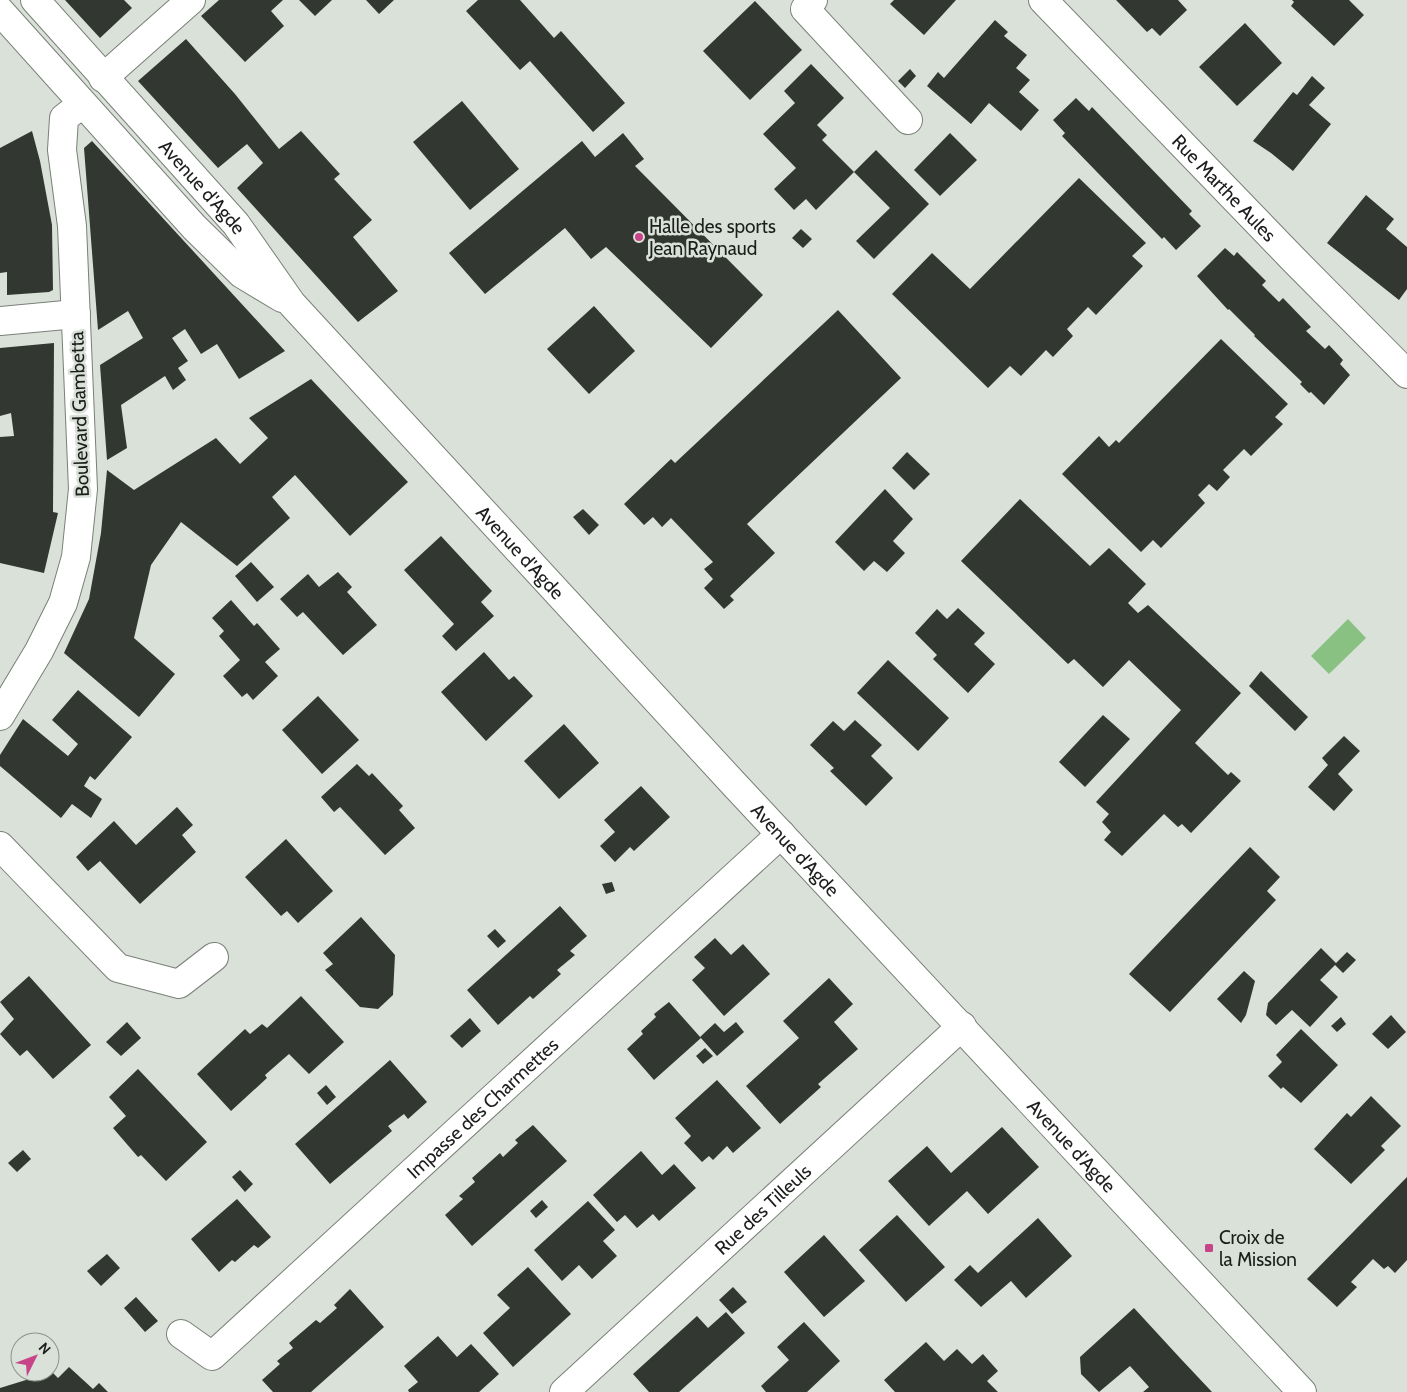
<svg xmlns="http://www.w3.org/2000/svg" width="1407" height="1392" font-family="Cabin,sans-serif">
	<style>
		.water { fill: #89c182 }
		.building { fill: #323831 }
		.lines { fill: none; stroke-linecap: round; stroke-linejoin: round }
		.minor-casing { stroke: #798078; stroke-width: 30 }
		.tertiary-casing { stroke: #798078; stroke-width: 30 }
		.secondary-casing { stroke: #798078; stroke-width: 30 }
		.minor { stroke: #fff; stroke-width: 28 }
		.tertiary { stroke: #fff; stroke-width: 28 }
		.secondary { stroke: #fff; stroke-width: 28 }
		.poi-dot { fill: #c84488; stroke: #dae1d9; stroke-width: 2 }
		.labels { text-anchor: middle; stroke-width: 5; stroke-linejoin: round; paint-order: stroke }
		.street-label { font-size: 19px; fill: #1b1e1b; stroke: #dae1d9 }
		.poi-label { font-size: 19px; fill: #1b1e1b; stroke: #dae1d9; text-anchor: start }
	</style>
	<rect width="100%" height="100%" fill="#dae1d9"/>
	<path class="water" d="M 1348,619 L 1366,638 L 1329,674 L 1311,656 Z"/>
	<g class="building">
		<path d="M 65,0 L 124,0 L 132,8 L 100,38 Z"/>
		<path d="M 219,0 L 283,0 L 271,11 L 284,26 L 245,62 L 201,16 Z"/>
		<path d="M 299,0 L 332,0 L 315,16 Z"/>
		<path d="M 366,0 L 394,0 L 379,14 Z"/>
		<path d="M 478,0 L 520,0 L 554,38 L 561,31 L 625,103 L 593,132 L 530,61 L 520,70 L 466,11 Z"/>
		<path d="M 894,0 L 956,0 L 924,35 L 890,4 Z"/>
		<path d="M 1116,0 L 1178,0 L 1187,10 L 1160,36 L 1152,28 L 1147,32 Z"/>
		<path d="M 1292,0 L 1349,0 L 1364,15 L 1334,46 L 1291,6 L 1294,2 Z"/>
		<path d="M 755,1 L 802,50 L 750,100 L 703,51 Z"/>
		<path d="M 995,20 L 1008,32 L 1004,36 L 1027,55 L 1016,68 L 1030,80 L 1019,92 L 1039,110 L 1021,131 L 989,103 L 971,124 L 927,86 L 938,72 L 944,78 Z"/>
		<path d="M 1245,23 L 1282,63 L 1237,106 L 1199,67 Z"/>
		<path d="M 186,39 L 235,94 L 279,149 L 301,131 L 340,174 L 334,179 L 372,220 L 353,237 L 398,291 L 358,322 L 237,188 L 263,163 L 247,144 L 218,168 L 138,81 Z"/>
		<path d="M 811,64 L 844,98 L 817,125 L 827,135 L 822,140 L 854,172 L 816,210 L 806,199 L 794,210 L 774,189 L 796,168 L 763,134 L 795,103 L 784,91 Z"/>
		<path d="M 910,69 L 916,76 L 905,88 L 898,81 Z"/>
		<path d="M 1312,76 L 1325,88 L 1309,105 L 1331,124 L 1293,171 L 1271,153 L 1253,141 L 1293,92 L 1297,95 Z"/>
		<path d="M 1076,98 L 1089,111 L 1092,107 L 1192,211 L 1189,214 L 1201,226 L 1176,250 L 1164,237 L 1162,239 L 1062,136 L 1065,133 L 1053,120 Z"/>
		<path d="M 462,101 L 519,169 L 470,210 L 413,142 Z"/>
		<path d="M 32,131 L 40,161 L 52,225 L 53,290 L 49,292 L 7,295 L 7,272 L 0,273 L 0,148 Z"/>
		<path d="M 623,133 L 644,159 L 635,166 L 763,295 L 711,348 L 606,247 L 591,259 L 565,228 L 485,294 L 449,253 L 582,141 L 595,157 Z"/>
		<path d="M 950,133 L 977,160 L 940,196 L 914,170 Z"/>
		<path d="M 92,141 L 285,351 L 239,379 L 217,344 L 201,354 L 185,329 L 172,338 L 188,361 L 178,368 L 186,380 L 173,390 L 165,376 L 121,405 L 127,448 L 107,460 L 100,365 L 143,338 L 128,311 L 98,330 L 84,148 Z"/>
		<path d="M 876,150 L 929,204 L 874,259 L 856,241 L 890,208 L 854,172 Z"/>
		<path d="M 1079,178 L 1146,243 L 1132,256 L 1143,266 L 1096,315 L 1088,307 L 1067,329 L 1073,336 L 1053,357 L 1046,350 L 1021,376 L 1010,366 L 988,388 L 892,294 L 932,253 L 970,289 Z"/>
		<path d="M 1366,195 L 1394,219 L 1386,229 L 1407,247 L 1407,289 L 1399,300 L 1327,243 Z"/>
		<path d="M 801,229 L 812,239 L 803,248 L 792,238 Z"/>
		<path d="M 1225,248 L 1234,256 L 1237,252 L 1266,281 L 1262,285 L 1279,302 L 1283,298 L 1311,327 L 1306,331 L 1325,349 L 1329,345 L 1343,360 L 1340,364 L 1350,375 L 1324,405 L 1311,392 L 1309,393 L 1300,384 L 1302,382 L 1254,336 L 1255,335 L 1229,309 L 1228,310 L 1197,276 Z"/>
		<path d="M 594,306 L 635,351 L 589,394 L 547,349 Z"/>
		<path d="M 838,310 L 901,378 L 747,524 L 775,553 L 730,596 L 734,600 L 724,609 L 704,588 L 713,579 L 704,569 L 713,562 L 671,518 L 662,527 L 653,517 L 644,525 L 624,504 L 671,459 L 675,463 Z"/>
		<path d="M 1221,339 L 1288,404 L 1275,417 L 1283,424 L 1251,456 L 1244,449 L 1223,470 L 1230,477 L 1217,491 L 1209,484 L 1198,495 L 1205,503 L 1161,548 L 1153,540 L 1141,552 L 1062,474 L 1099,436 L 1109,447 L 1116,440 L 1119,443 Z"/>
		<path d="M 54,343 L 53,512 L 58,513 L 44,573 L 0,563 L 0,437 L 14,436 L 11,413 L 0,416 L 0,348 Z"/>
		<path d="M 311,379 L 408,482 L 350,536 L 295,475 L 272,497 L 290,518 L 237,566 L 181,522 L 151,565 L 134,638 L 175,674 L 139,717 L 64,653 L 89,599 L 101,533 L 107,470 L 134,490 L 216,438 L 240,464 L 268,438 L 249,418 Z"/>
		<path d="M 907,452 L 930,474 L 914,490 L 892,468 Z"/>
		<path d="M 885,489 L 913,519 L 893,541 L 905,553 L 887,572 L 874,561 L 864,571 L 835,542 Z"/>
		<path d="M 1020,499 L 1090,566 L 1109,548 L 1146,584 L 1128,603 L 1138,613 L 1148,605 L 1241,693 L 1195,743 L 1228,775 L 1231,772 L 1241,781 L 1191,833 L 1182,824 L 1178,827 L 1164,814 L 1122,856 L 1104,840 L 1111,832 L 1102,822 L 1109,814 L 1096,802 L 1181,710 L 1129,660 L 1103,687 L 1074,659 L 1068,664 L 961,561 Z"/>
		<path d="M 583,509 L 599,525 L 589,535 L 573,517 Z"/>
		<path d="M 441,536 L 492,591 L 481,602 L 494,616 L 456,651 L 442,636 L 454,624 L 404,570 Z"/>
		<path d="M 251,562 L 274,587 L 257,602 L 235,576 Z"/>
		<path d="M 338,572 L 352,587 L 347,592 L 377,625 L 343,655 L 303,612 L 297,617 L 280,599 L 308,574 L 319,587 Z"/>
		<path d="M 231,600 L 254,626 L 257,623 L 280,649 L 265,662 L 278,676 L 253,700 L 247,693 L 242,697 L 223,676 L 240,660 L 219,636 L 224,631 L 212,618 Z"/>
		<path d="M 958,608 L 985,633 L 974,644 L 995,664 L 968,693 L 933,659 L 937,655 L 915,633 L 937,609 L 947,619 Z"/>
		<path d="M 484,652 L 509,680 L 514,676 L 533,696 L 486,741 L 441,692 Z"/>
		<path d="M 888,660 L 949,718 L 918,751 L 857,693 Z"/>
		<path d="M 1261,671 L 1308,717 L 1295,731 L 1249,686 Z"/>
		<path d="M 78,690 L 132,737 L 95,780 L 90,776 L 84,786 L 102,799 L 91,818 L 72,804 L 61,818 L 0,766 L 0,755 L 23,719 L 68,756 L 78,744 L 52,720 Z"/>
		<path d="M 318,696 L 359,740 L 322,774 L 282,730 Z"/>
		<path d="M 1103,715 L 1130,739 L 1085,787 L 1059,762 Z"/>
		<path d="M 855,720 L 882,745 L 871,756 L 893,778 L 866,806 L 830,771 L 834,768 L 810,745 L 833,721 L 844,731 Z"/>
		<path d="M 564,724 L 599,763 L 559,799 L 524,761 Z"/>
		<path d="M 1344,736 L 1360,751 L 1338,774 L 1353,790 L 1334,811 L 1308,787 L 1328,765 L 1322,758 Z"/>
		<path d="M 357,764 L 369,776 L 372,773 L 403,806 L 399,810 L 415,828 L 385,855 L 340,807 L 334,812 L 321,797 Z"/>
		<path d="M 641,786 L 670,817 L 634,851 L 630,847 L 615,862 L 600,846 L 615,832 L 604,820 Z"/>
		<path d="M 177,807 L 193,825 L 182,835 L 196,852 L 140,904 L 100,861 L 88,871 L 76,857 L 114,821 L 136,845 Z"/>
		<path d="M 286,839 L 333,891 L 298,923 L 287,911 L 281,916 L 245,877 Z"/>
		<path d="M 1250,847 L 1280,877 L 1267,891 L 1276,900 L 1170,1012 L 1129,974 Z"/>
		<path d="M 612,882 L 615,891 L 606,894 L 602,884 Z"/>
		<path d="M 560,906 L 587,936 L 570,951 L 575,955 L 557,970 L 561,974 L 533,999 L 530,996 L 498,1025 L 467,990 Z"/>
		<path d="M 361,917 L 395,955 L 393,995 L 378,1009 L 360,1007 L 325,970 L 333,964 L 323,953 Z"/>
		<path d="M 495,929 L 506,941 L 498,948 L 487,936 Z"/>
		<path d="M 715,938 L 731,955 L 743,944 L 770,974 L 724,1016 L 692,980 L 705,968 L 694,957 Z"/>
		<path d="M 1321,948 L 1336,963 L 1347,952 L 1356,960 L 1343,973 L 1335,965 L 1320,980 L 1338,997 L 1310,1027 L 1292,1010 L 1276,1025 L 1266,1015 L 1268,1003 Z"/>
		<path d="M 1244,971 L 1255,981 L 1246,1015 L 1241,1023 L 1217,999 Z"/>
		<path d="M 29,976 L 91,1045 L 53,1079 L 27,1050 L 20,1056 L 0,1034 L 14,1019 L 0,1002 Z"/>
		<path d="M 829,978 L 853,1004 L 834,1022 L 858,1049 L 818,1084 L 821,1087 L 780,1124 L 746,1086 L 799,1038 L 783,1021 Z"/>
		<path d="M 301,996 L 344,1042 L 309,1074 L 289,1054 L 265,1075 L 267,1078 L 231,1111 L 197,1074 L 245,1029 L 250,1034 L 262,1024 L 267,1028 Z"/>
		<path d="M 669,1002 L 701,1038 L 654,1080 L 627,1049 L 643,1034 L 641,1031 L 656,1017 L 654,1014 Z"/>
		<path d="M 1391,1015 L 1406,1032 L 1388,1049 L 1372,1034 Z"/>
		<path d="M 1341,1017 L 1346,1024 L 1337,1032 L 1331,1026 Z"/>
		<path d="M 470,1018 L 481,1031 L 462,1048 L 450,1036 Z"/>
		<path d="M 127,1022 L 141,1038 L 121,1056 L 106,1042 Z"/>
		<path d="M 736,1022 L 744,1032 L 717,1056 L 700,1037 L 715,1023 L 724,1032 Z"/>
		<path d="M 1301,1029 L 1338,1065 L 1301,1103 L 1283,1087 L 1281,1089 L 1268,1076 L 1282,1062 L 1276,1055 Z"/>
		<path d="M 705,1048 L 713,1056 L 703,1064 L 696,1056 Z"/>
		<path d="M 390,1060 L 427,1102 L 408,1119 L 404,1114 L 388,1126 L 392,1131 L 330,1184 L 295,1144 Z"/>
		<path d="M 138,1069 L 207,1142 L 166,1181 L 141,1155 L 138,1157 L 113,1128 L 126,1116 L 109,1097 Z"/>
		<path d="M 717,1080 L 761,1128 L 733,1153 L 727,1146 L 713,1160 L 709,1156 L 702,1162 L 684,1143 L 691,1136 L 675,1118 Z"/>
		<path d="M 326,1085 L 336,1097 L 327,1105 L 317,1093 Z"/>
		<path d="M 1371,1096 L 1401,1126 L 1381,1146 L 1385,1150 L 1351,1184 L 1314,1149 L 1347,1113 L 1351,1117 Z"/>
		<path d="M 533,1125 L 567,1161 L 472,1246 L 445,1215 L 463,1199 L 459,1196 L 475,1182 L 472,1178 L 500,1153 L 503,1157 L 518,1143 L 515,1140 Z"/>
		<path d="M 1002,1127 L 1039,1167 L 988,1214 L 967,1191 L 929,1226 L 888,1181 L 927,1146 L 951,1173 Z"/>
		<path d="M 23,1150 L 31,1159 L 17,1172 L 8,1163 Z"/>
		<path d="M 641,1151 L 662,1175 L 674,1164 L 696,1188 L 659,1221 L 653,1214 L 637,1228 L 625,1215 L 617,1222 L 593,1195 Z"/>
		<path d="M 240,1170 L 253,1184 L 245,1192 L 232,1177 Z"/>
		<path d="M 1407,1177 L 1407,1260 L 1395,1273 L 1388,1266 L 1384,1269 L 1373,1259 L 1351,1282 L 1357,1287 L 1337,1307 L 1307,1279 Z"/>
		<path d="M 237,1199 L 271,1237 L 258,1248 L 254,1245 L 235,1262 L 232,1260 L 219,1272 L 191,1239 Z"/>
		<path d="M 542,1200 L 548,1207 L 536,1218 L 530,1211 Z"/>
		<path d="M 588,1201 L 615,1230 L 603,1241 L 617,1256 L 592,1279 L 579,1265 L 562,1281 L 534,1250 Z"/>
		<path d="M 897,1215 L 945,1267 L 906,1302 L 859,1250 Z"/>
		<path d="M 1038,1218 L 1072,1256 L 1026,1298 L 1011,1281 L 981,1307 L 954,1280 L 970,1265 L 978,1273 Z"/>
		<path d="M 824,1235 L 865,1281 L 824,1317 L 784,1272 Z"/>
		<path d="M 107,1254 L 120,1268 L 101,1286 L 87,1271 Z"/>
		<path d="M 528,1267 L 571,1314 L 513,1367 L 483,1333 L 510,1308 L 497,1295 Z"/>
		<path d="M 733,1287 L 747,1302 L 732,1314 L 719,1300 Z"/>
		<path d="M 350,1289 L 384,1327 L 311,1392 L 273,1392 L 262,1380 L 280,1364 L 277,1361 L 293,1348 L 289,1343 L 316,1320 L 320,1323 L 337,1308 L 334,1305 Z"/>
		<path d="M 136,1297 L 158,1321 L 145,1332 L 124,1308 Z"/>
		<path d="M 1134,1308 L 1180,1358 L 1212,1392 L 1143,1392 L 1149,1387 L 1130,1366 L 1099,1392 L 1081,1374 L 1080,1357 Z"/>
		<path d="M 726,1312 L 745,1333 L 679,1392 L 649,1392 L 633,1374 L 697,1316 L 708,1328 Z"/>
		<path d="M 804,1322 L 840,1361 L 807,1392 L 766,1392 L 761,1386 L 789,1360 L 777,1347 Z"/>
		<path d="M 438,1336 L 457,1357 L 471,1344 L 499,1374 L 479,1392 L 409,1392 L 408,1390 L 418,1382 L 404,1366 Z"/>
		<path d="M 926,1342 L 944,1361 L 957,1349 L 972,1364 L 983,1354 L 998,1371 L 987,1381 L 998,1392 L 895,1392 L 884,1380 Z"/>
		<path d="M 69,1367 L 93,1389 L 99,1383 L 108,1392 L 0,1392 L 0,1388 L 52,1372 L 58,1378 Z"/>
	</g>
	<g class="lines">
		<defs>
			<g id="minor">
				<path d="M 813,0 L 805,9 L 908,120"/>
				<path id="s1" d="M 1043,0 L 1294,260 L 1407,374"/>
				<path d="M 103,78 L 191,0"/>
				<path d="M 0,321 L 76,314"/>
				<path d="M 0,846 L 118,968 L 179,984 L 214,957"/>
				<path id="s2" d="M 181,1334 L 212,1356 L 781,834"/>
				<path id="s3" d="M 564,1392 L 962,1026"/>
			</g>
			<path id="tertiary" d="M 0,716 L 39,651 L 63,603 L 76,557 L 83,489 L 72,226 L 62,150 L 64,118 L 82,104"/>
			<g id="secondary">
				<path id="s4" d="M 35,0 L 236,224 L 292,304 L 733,783 L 1302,1392"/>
				<path d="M 0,11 L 194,227 L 242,274 L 282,298"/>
			</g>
		</defs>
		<use href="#minor" class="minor-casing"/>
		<use href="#tertiary" class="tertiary-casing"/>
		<use href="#secondary" class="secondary-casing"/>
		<use href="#minor" class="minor"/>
		<use href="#tertiary" class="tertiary"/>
		<use href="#secondary" class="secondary"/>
	</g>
	<g class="poi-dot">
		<circle cx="639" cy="237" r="5"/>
		<rect x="1204" y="1243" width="10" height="10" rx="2.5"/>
	</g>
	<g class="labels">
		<g class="street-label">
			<text dy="7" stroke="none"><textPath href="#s4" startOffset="251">Avenue d'Agde</textPath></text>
			<text dy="7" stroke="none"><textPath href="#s1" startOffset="261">Rue Marthe Aules</textPath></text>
			<text transform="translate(79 414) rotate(-92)" y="7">Boulevard Gambetta</text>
			<text dy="7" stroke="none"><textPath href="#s4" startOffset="736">Avenue d'Agde</textPath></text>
			<text dy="7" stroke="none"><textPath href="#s4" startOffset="1141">Avenue d'Agde</textPath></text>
			<text dy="7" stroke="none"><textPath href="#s2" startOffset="405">Impasse des Charmettes</textPath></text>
			<text dy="7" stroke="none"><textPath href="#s4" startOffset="1546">Avenue d'Agde</textPath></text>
			<text dy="7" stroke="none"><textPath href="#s3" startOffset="270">Rue des Tilleuls</textPath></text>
		</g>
		<g class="poi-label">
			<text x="649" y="233">Halle des sports<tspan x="649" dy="22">Jean Raynaud</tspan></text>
			<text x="1219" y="1244">Croix de<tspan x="1219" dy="22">la Mission</tspan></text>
		</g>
	</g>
	<g transform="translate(35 1357) rotate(48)"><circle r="24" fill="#dae1d9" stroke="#8e938d"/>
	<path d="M0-4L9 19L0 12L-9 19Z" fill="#c84488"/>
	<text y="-8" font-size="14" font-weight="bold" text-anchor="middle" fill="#1b1e1b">N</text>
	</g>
</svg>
